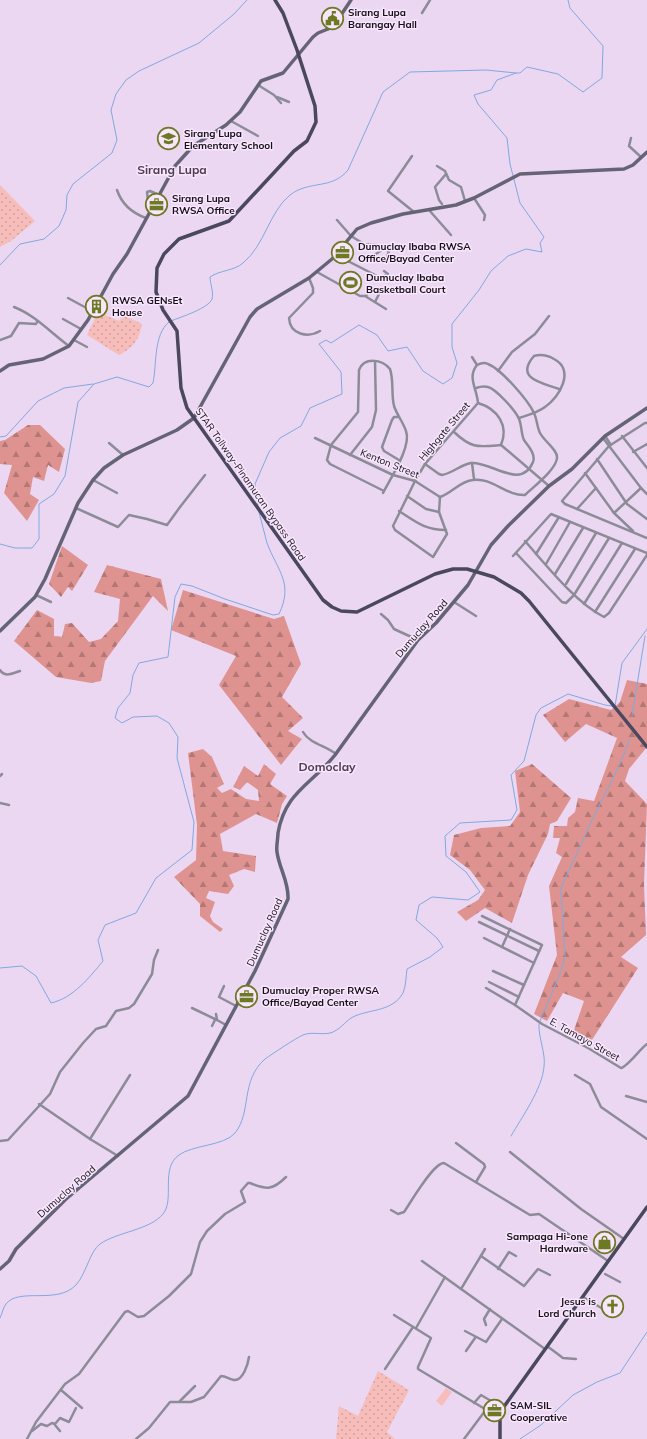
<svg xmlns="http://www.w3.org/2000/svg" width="647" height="1439" font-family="Mulish,sans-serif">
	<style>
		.green { fill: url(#green-dots) }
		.forest { fill: url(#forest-firs) }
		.pitch { fill: #f6bdba }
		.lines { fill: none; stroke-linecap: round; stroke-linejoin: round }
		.stream { stroke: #80a9df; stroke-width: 1 }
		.street { stroke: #8c8c99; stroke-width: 2.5 }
		.secondary { stroke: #646476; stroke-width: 3.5 }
		.primary { stroke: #49485e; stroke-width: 3.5 }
		.labels { text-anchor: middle; stroke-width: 3; stroke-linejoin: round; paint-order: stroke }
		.poi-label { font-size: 10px; font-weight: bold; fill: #18111a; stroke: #f7e6fc; text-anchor: start }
		.street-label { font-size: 10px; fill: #18111a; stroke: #f7e6fc }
		.quarter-label { font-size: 12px; font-weight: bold; fill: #4f3d54; stroke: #f7e6fc }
	</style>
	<defs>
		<pattern id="green-dots" width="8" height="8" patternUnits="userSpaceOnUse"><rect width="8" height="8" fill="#f6bdba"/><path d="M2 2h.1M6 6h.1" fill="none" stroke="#d2a19f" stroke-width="1.8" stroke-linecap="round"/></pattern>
		<pattern id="forest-firs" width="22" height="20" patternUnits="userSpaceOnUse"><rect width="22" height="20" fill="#de9391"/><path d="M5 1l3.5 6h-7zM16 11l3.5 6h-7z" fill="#b37776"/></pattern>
	</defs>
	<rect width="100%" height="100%" fill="#ecd7f2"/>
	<g class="green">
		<path d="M 0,185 L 35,221 L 11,241 L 0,247 Z"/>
		<path d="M 98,312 L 119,321 L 123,315 L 142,324 C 139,340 134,347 119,355 L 87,335 Z"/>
		<path d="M 378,1371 L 409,1390 L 387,1432 L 395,1439 L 336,1439 L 339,1406 L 358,1416 Z"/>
	</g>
	<g class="forest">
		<path d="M 28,425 L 40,425 L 65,449 L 59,472 L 48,465 L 44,481 L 33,477 L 30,494 L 39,500 L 27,521 L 4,493 L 12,465 L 0,464 L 0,441 L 5,440 Z"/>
		<path d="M 62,546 L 88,565 L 72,591 L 68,587 L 61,597 L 49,584 Z"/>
		<path d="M 107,565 L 161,579 L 168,611 L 153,596 L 105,661 L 101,681 L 91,683 L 56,677 L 14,641 L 37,610 L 54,619 L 54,636 L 62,637 L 65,624 L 72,623 L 89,642 L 101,639 L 118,621 L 120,599 L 94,592 Z"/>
		<path d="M 183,590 L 274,619 L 284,616 L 301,664 L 282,697 L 303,718 L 288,731 L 302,739 L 281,765 L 219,685 L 236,656 L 171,630 Z"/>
		<path d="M 627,680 L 647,684 L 647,747 L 629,769 L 625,781 L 647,804 L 644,884 L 646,935 L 621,957 L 638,968 L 590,1043 L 572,1036 L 584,1001 L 563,993 L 547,1021 L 534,1014 L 557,955 L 549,886 L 562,857 L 556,853 L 560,838 L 553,838 L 554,826 L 567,826 L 568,818 L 575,812 L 578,798 L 594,801 L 617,738 L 586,724 L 565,742 L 543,715 L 569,699 L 611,710 L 620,702 Z"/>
		<path d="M 203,749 L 212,757 L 224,784 L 217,788 L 222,793 L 231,789 L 246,799 L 259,801 L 258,790 L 247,782 L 240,790 L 233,787 L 244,766 L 258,776 L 264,764 L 276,774 L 270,784 L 287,796 L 282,804 L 277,823 L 256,814 L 220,834 L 223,851 L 256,856 L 255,872 L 244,869 L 229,875 L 234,886 L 228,894 L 209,891 L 206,898 L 215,902 L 210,916 L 213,922 L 223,929 L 220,932 L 200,916 L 200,904 L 174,877 L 196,860 L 197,825 L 188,753 Z"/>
		<path d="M 532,764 L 571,798 L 557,821 L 550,824 L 548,834 L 528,875 L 512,923 L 485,908 L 466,921 L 457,912 L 478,900 L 485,890 L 470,870 L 450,855 L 454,835 L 481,828 L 510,826 L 520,812 L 515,771 Z"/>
	</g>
	<path class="pitch" d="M 446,1388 L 452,1392 L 442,1406 L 436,1401 Z"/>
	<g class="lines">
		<g class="stream">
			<path d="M 0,265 L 20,244 L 44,239 L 59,226 L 66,210 L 67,195 L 73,184 L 112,153 L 117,140 L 111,110 L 116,94 L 126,80 L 139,71 L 199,43 L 234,14 L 247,0"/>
			<path d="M 171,321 C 181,317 209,308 212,299 C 214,292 210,284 210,277 C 220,270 234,271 243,263 C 265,245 269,212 290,195 C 309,180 332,190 348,170 L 383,92 L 410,72 L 486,70 L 516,73"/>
			<path d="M 0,437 L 6,436 L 38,401 L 64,388 L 93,384"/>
			<path d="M 258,505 L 255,484 L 269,452 L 280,438 L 301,426 L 310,408 L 342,394 L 341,372 L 319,344 L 326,340 L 331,343 L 359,325 L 377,335 L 388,351 L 407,347 L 423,371 L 443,384 L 452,378 L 457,363 L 452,347 L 452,324 L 479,290 L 491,271 L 508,256 L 526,249 L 542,252 L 540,243 L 544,237 L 520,203 L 510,164 L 507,138 L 478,104 L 474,95 L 491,90 L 497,80 L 516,73 L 520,73 L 527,67 L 558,74 L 583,92 L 602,78 L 603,46 L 570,8 L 568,0"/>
			<path d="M 0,544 L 15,548 L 32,548 L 39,539 L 39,504 L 54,494 L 65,476 L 78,402 L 94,384 L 117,377 L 149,387 L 153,383 C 157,365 153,335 169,322"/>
			<path d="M 615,706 L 622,663 L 647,629"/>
			<path d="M 632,716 L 645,636"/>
			<path d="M 0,968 L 22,966 L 36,976 L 51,1003 C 73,998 89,978 103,961 L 98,940 L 105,925 L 136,913 L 156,878 L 192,850 L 194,822 L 177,758 L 178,737 L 169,723 L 157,716 L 133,717 L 122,723 L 115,718 L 118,708 L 130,693 L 133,675 L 139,663 L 168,657 L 175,597 L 181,584 L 192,586 L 225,599 L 273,615 L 279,614 C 294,583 277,570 267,543 C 264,533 262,522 259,512"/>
			<path d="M 540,1021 L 562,969 L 565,956 L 561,888 L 593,818 L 620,764 L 630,739"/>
			<path d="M 511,1136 C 522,1117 542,1089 544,1067 C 546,1053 538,1037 539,1024"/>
			<path d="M 0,1318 C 2,1314 3,1308 6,1304 C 19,1287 57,1305 76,1285 C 86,1274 90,1251 100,1244 C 117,1232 150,1230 163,1214 C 175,1200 160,1168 179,1155 C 192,1145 224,1146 235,1133 C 252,1112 240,1081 265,1059 C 272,1054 296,1038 303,1035 C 312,1031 325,1036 333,1032 C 342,1028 347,1019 355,1016 C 372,1009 393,1011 403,993 C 406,986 406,976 407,969 L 430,957 L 443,947 L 437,938 L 416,920 L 419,905 L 432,897 L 468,900 L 480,892 L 466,872 L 446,856 L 445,836 L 460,823 L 511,820 L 517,810 L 511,775 L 524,761 L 536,715 L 541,708 L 568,694 L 605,705 L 612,706"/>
			<path d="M 520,1439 L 541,1425 L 573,1395 L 597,1382 L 620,1373 L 647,1332"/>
		</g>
		<g class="street">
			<path d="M 422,13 L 430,0"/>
			<path d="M 258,85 L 274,95 L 281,103"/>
			<path d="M 277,97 L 289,102"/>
			<path d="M 231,121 L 258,136"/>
			<path d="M 631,138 L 629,146 L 641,157"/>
			<path d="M 412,156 L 388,191 L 414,212"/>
			<path d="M 437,166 L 445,171 L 449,180 L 461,187 L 465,201"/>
			<path d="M 117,190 C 122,205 132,213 146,218"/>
			<path d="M 474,198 L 485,215 L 484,220"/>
			<path d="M 442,204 L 439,200 L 435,187 L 446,174"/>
			<path d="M 154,205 L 148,200 L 147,192 L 150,191 L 159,195"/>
			<path d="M 429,210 L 451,235"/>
			<path d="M 337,220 L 351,236 L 364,244 L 376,245 L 389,251 L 387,257"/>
			<path d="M 336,255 L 381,278 L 388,274 L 384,271"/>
			<path d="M 373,260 L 373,256 L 383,249"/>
			<path d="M 317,272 L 360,296 L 365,296 L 386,309"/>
			<path d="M 309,278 L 313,288 L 313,293 L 289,318 C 290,335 308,338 320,331"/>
			<path d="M 366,296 L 371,287 L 375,289 L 379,294 L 375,302"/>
			<path d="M 68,298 L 92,311"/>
			<path d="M 14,307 C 35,315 51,333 69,346"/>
			<path d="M 63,319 L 81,329"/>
			<path d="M 0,340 L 11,336 L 19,323 L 36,324 L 37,322"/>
			<path d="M 74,340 L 87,347"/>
			<path d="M 472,357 L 477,365"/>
			<path d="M 498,371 L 512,352 L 535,334 L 549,316"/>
			<path d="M 478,403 C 498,409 509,426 501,445"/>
			<path d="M 398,417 L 394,417 L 392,420 L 382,447 L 384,451 L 399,460"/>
			<path d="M 519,418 C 528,415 537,413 545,407 C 560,397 575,370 554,359 C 547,355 541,354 534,356 C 514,379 543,383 559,389"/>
			<path d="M 647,423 L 645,423 L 609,446 L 562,501 L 565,504 L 647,538"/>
			<path d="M 454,432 C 472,449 478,447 501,445"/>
			<path d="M 605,436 L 611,445"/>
			<path d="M 622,436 L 647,468"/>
			<path d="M 315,438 L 393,475 L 415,481 L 440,497"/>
			<path d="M 603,438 L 641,488 L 647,494"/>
			<path d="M 109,443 L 123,455"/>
			<path d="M 501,445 L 549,486"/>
			<path d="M 633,452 L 647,444"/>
			<path d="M 350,455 L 372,427 L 376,410 L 375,361"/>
			<path d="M 597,459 L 627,504 L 647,519"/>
			<path d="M 472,463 L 474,479"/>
			<path d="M 425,464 L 439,474 L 442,475 C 453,473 460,465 471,463 C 491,461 521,491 533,462 C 536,454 528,446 524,440 C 521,434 522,426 519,419 C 516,411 496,389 488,387 C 484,386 479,387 476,388"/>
			<path d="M 585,473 L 614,513 L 633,531"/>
			<path d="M 93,480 L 117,493"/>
			<path d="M 383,493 C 390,479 412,446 406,431 C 403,422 397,415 394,406 C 391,393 394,381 390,369 C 382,359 364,357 359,370 L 358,412 L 331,445 L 327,460 L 330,464 L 384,491"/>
			<path d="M 407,496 L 426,509 L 439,512"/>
			<path d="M 440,497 L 439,512 L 447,534 L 433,557 L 395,530 L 393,526 L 415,481 L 425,464 L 478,403 C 477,389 467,377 477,365"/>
			<path d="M 440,497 C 452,493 460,481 473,480 C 492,477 506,496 525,495 C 533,487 556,470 557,458 C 558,450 544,441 540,433 C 537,427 537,419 534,413 C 528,400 501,369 488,364 C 484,362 481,363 477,365"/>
			<path d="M 76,508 L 118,527 L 129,515 L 147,519 L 167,525 L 180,507 L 205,475"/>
			<path d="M 577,509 L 596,488"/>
			<path d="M 399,511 C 416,522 425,530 446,530"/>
			<path d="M 614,513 L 641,488"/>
			<path d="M 525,541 C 546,565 576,603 604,617 L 609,613 L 647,555"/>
			<path d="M 516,553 L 562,602 L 566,603 L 574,595 L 609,538"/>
			<path d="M 536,554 L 559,517"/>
			<path d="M 513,556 L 551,514 L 647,553"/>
			<path d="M 546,564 L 570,522"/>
			<path d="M 555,574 L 583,528"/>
			<path d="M 566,584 L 596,533"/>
			<path d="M 36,595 L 51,602"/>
			<path d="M 454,602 L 476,616"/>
			<path d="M 584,604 L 622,543"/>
			<path d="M 595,612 L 635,549"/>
			<path d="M 381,614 L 388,620 L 394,629 L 418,640"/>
			<path d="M 0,670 C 5,678 13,673 20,671"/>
			<path d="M 303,732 C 309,743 326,746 336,754"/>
			<path d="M 0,776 L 2,774"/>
			<path d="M 0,803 L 9,805"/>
			<path d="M 482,916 L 542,945 L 515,1005"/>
			<path d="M 479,922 L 539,951"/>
			<path d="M 484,938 L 534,963"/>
			<path d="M 502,947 L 510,929"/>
			<path d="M 493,971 L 524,985"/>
			<path d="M 489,982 L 519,997"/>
			<path d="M 224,986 L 219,997 L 236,1006"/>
			<path d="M 486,988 L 515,1005 L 542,1024 L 588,1048 L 621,1068 C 627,1067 640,1049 647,1044"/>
			<path d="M 192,1008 L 217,1020"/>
			<path d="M 216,1014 L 217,1020 L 226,1025"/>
			<path d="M 212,1026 L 215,1020"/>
			<path d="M 575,1075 L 590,1084 L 601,1107 L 647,1139"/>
			<path d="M 626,1096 L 647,1102"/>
			<path d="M 39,1104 L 90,1139 L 118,1156"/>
			<path d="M 90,1139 L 130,1075"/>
			<path d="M 0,1141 L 8,1140 L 50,1094 L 60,1072 L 83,1043 L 96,1029 L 106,1026 L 116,1011 L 129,1008 L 134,1004 L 152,974 L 154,960 L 158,950"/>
			<path d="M 456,1143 L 484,1164 L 485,1167 L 476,1182"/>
			<path d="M 510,1152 L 581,1209 L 624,1239"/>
			<path d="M 391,1210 L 398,1214 L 404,1212 C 411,1202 433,1163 444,1163 L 530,1215 L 539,1214 L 608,1261"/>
			<path d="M 481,1256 L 524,1286 L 538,1269 L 550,1275"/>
			<path d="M 422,1261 L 545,1349"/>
			<path d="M 498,1269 L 509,1252 L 516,1256"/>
			<path d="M 605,1274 L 620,1282"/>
			<path d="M 461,1289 L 485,1249"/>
			<path d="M 583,1297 L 603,1309"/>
			<path d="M 394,1315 L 431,1338 L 418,1367 L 418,1369 L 500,1418"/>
			<path d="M 486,1325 L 484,1319 L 490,1309"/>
			<path d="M 416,1328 L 445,1277"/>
			<path d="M 465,1331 L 486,1342 L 502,1319"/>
			<path d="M 547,1346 L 563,1358 L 576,1359"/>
			<path d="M 466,1351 L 475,1338"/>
			<path d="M 385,1369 L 413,1327"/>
			<path d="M 61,1390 L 82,1408"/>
			<path d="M 180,1401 L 195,1386"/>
			<path d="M 474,1403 L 481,1395 L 503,1408"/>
			<path d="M 55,1425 L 60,1431"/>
			<path d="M 32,1431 L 41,1424 L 47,1426 L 52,1423 L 55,1424 L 60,1418 L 69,1422 L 76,1408"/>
			<path d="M 27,1439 L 36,1422 L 65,1384 L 79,1374 L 125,1312 L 128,1311 L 138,1317 L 144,1316 L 169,1296 L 191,1274 L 200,1242 L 207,1231 L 225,1214 L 245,1202 L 241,1191 L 248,1183 L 250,1183 C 267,1190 273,1190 286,1177"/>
			<path d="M 136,1439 L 149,1428 L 170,1402 L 191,1402 L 204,1397 L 221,1376 C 226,1376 229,1379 234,1380 C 243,1381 248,1364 249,1357"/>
			<path d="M 464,1439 L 485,1411"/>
		</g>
		<g class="secondary">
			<path d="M 0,371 L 9,365 L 43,359 L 69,346 L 88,320 L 113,274 L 127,254 L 175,166 L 193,146 L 226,125 L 240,112 L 261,81 L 283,73 L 313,37 L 318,33 L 333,27 L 351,0"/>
			<path d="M 0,631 L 35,597 L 45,579 L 78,503 L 93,480 L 104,468 L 123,455 L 177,430 L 194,418 L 250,317 L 257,309 L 309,278 L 332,259 L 357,229 L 371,223 L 403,214 L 456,205 L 474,198 L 520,174 L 624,169 L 633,165 L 647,152"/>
			<path d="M 0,1269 L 9,1261 L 16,1249 L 66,1199 L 188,1096 L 255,971 L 288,899 C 289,882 279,868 277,852 C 276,846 278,839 278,833 C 285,792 311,785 335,755 L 418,640 L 436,623 L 468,585 L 491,545 L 508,526 L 549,486 L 572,469 L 605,436 L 647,408"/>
		</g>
		<g class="primary">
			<path d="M 275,0 L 283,13 L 297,50 L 315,106 L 316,122 L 307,141 L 294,151 L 229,221 L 179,239 L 164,254 L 157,268 L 156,292 L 163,310 L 177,331 L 181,388 L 187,408 L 323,600 L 332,607 L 341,611 L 357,612 L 435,574 L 453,569 L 467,569 L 494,577 L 521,593 L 529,601 L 647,747"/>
			<path d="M 500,1439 L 500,1418 L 503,1408 L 647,1207"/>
		</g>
	</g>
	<defs>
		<symbol id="civic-ring" viewBox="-11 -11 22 22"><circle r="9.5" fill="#f7e6fc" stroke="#6e7924" stroke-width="1.5"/><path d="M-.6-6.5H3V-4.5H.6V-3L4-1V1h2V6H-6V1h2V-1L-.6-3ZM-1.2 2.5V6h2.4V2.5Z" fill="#6e7924"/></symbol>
		<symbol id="school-ring" viewBox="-11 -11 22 22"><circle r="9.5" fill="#f7e6fc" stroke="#6e7924" stroke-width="1.5"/><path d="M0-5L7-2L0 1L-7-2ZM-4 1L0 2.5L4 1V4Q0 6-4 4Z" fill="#6e7924"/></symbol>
		<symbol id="office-ring" viewBox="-11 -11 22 22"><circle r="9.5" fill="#f7e6fc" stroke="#6e7924" stroke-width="1.5"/><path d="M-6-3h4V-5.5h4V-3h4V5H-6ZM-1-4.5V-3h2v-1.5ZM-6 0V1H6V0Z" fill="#6e7924"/></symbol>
		<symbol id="stadium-ring" viewBox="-11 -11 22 22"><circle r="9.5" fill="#f7e6fc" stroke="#6e7924" stroke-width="1.5"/><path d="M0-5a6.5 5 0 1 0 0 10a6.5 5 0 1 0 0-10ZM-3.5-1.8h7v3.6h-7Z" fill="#6e7924"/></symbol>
		<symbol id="building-ring" viewBox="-11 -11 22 22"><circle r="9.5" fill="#f7e6fc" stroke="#6e7924" stroke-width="1.5"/><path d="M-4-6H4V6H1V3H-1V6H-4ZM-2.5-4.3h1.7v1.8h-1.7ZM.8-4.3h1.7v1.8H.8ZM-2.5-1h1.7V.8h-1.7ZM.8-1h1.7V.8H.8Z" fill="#6e7924"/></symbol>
		<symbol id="shop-ring" viewBox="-11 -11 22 22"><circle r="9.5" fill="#f7e6fc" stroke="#6e7924" stroke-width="1.5"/><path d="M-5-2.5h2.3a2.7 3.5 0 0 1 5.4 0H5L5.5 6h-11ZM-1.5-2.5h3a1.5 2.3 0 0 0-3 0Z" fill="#6e7924"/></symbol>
		<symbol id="church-ring" viewBox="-11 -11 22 22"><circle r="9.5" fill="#f7e6fc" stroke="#6e7924" stroke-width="1.5"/><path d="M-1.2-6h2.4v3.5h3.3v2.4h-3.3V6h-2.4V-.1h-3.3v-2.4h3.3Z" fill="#6e7924"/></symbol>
	</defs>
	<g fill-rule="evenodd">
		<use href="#civic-ring" x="320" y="6" width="25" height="25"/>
		<use href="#school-ring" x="156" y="126" width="25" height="25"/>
		<use href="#office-ring" x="144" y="192" width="25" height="25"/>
		<use href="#office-ring" x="330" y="240" width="25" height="25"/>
		<use href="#stadium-ring" x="338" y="270" width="25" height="25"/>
		<use href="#building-ring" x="84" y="294" width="25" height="25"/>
		<use href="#office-ring" x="234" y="984" width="25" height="25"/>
		<use href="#shop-ring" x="592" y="1230" width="25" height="25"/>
		<use href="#church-ring" x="600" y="1294" width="25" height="25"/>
		<use href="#office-ring" x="482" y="1398" width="25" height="25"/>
	</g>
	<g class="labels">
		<g class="poi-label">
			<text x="348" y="16">Sirang Lupa<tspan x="348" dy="12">Barangay Hall</tspan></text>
			<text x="184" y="137">Sirang Lupa<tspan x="184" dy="12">Elementary School</tspan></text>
			<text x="172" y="202">Sirang Lupa<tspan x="172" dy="12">RWSA Office</tspan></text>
			<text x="358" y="250">Dumuclay Ibaba RWSA<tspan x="358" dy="12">Office/Bayad Center</tspan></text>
			<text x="366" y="281">Dumuclay Ibaba<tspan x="366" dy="12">Basketball Court</tspan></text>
			<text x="112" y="304">RWSA GENsEt<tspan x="112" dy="12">House</tspan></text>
			<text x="262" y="994">Dumuclay Proper RWSA<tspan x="262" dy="12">Office/Bayad Center</tspan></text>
			<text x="588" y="1240" text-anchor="end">Sampaga Hi-one<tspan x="588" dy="12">Hardware</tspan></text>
			<text x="596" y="1305" text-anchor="end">Jesus is<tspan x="596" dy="12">Lord Church</tspan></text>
			<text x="510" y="1409">SAM-SIL<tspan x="510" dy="12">Cooperative</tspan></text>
		</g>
		<g class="street-label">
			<text transform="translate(444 431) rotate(-50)" y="4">Highgate Street</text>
			<text transform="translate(390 463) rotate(22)" y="4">Kenton Street</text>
			<text transform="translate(251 484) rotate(55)" y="4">STAR Tollway-Pinamucan Bypass Road</text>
			<text transform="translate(421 628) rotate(-49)" y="4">Dumuclay Road</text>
			<text transform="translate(264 932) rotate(-66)" y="4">Dumuclay Road</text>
			<text transform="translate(585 1039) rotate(29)" y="4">E. Tamayo Street</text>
			<text transform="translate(66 1191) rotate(-41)" y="4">Dumuclay Road</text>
		</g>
		<g class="quarter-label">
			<text x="172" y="174">Sirang Lupa</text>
			<text x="327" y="771">Domoclay</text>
		</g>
	</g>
</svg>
